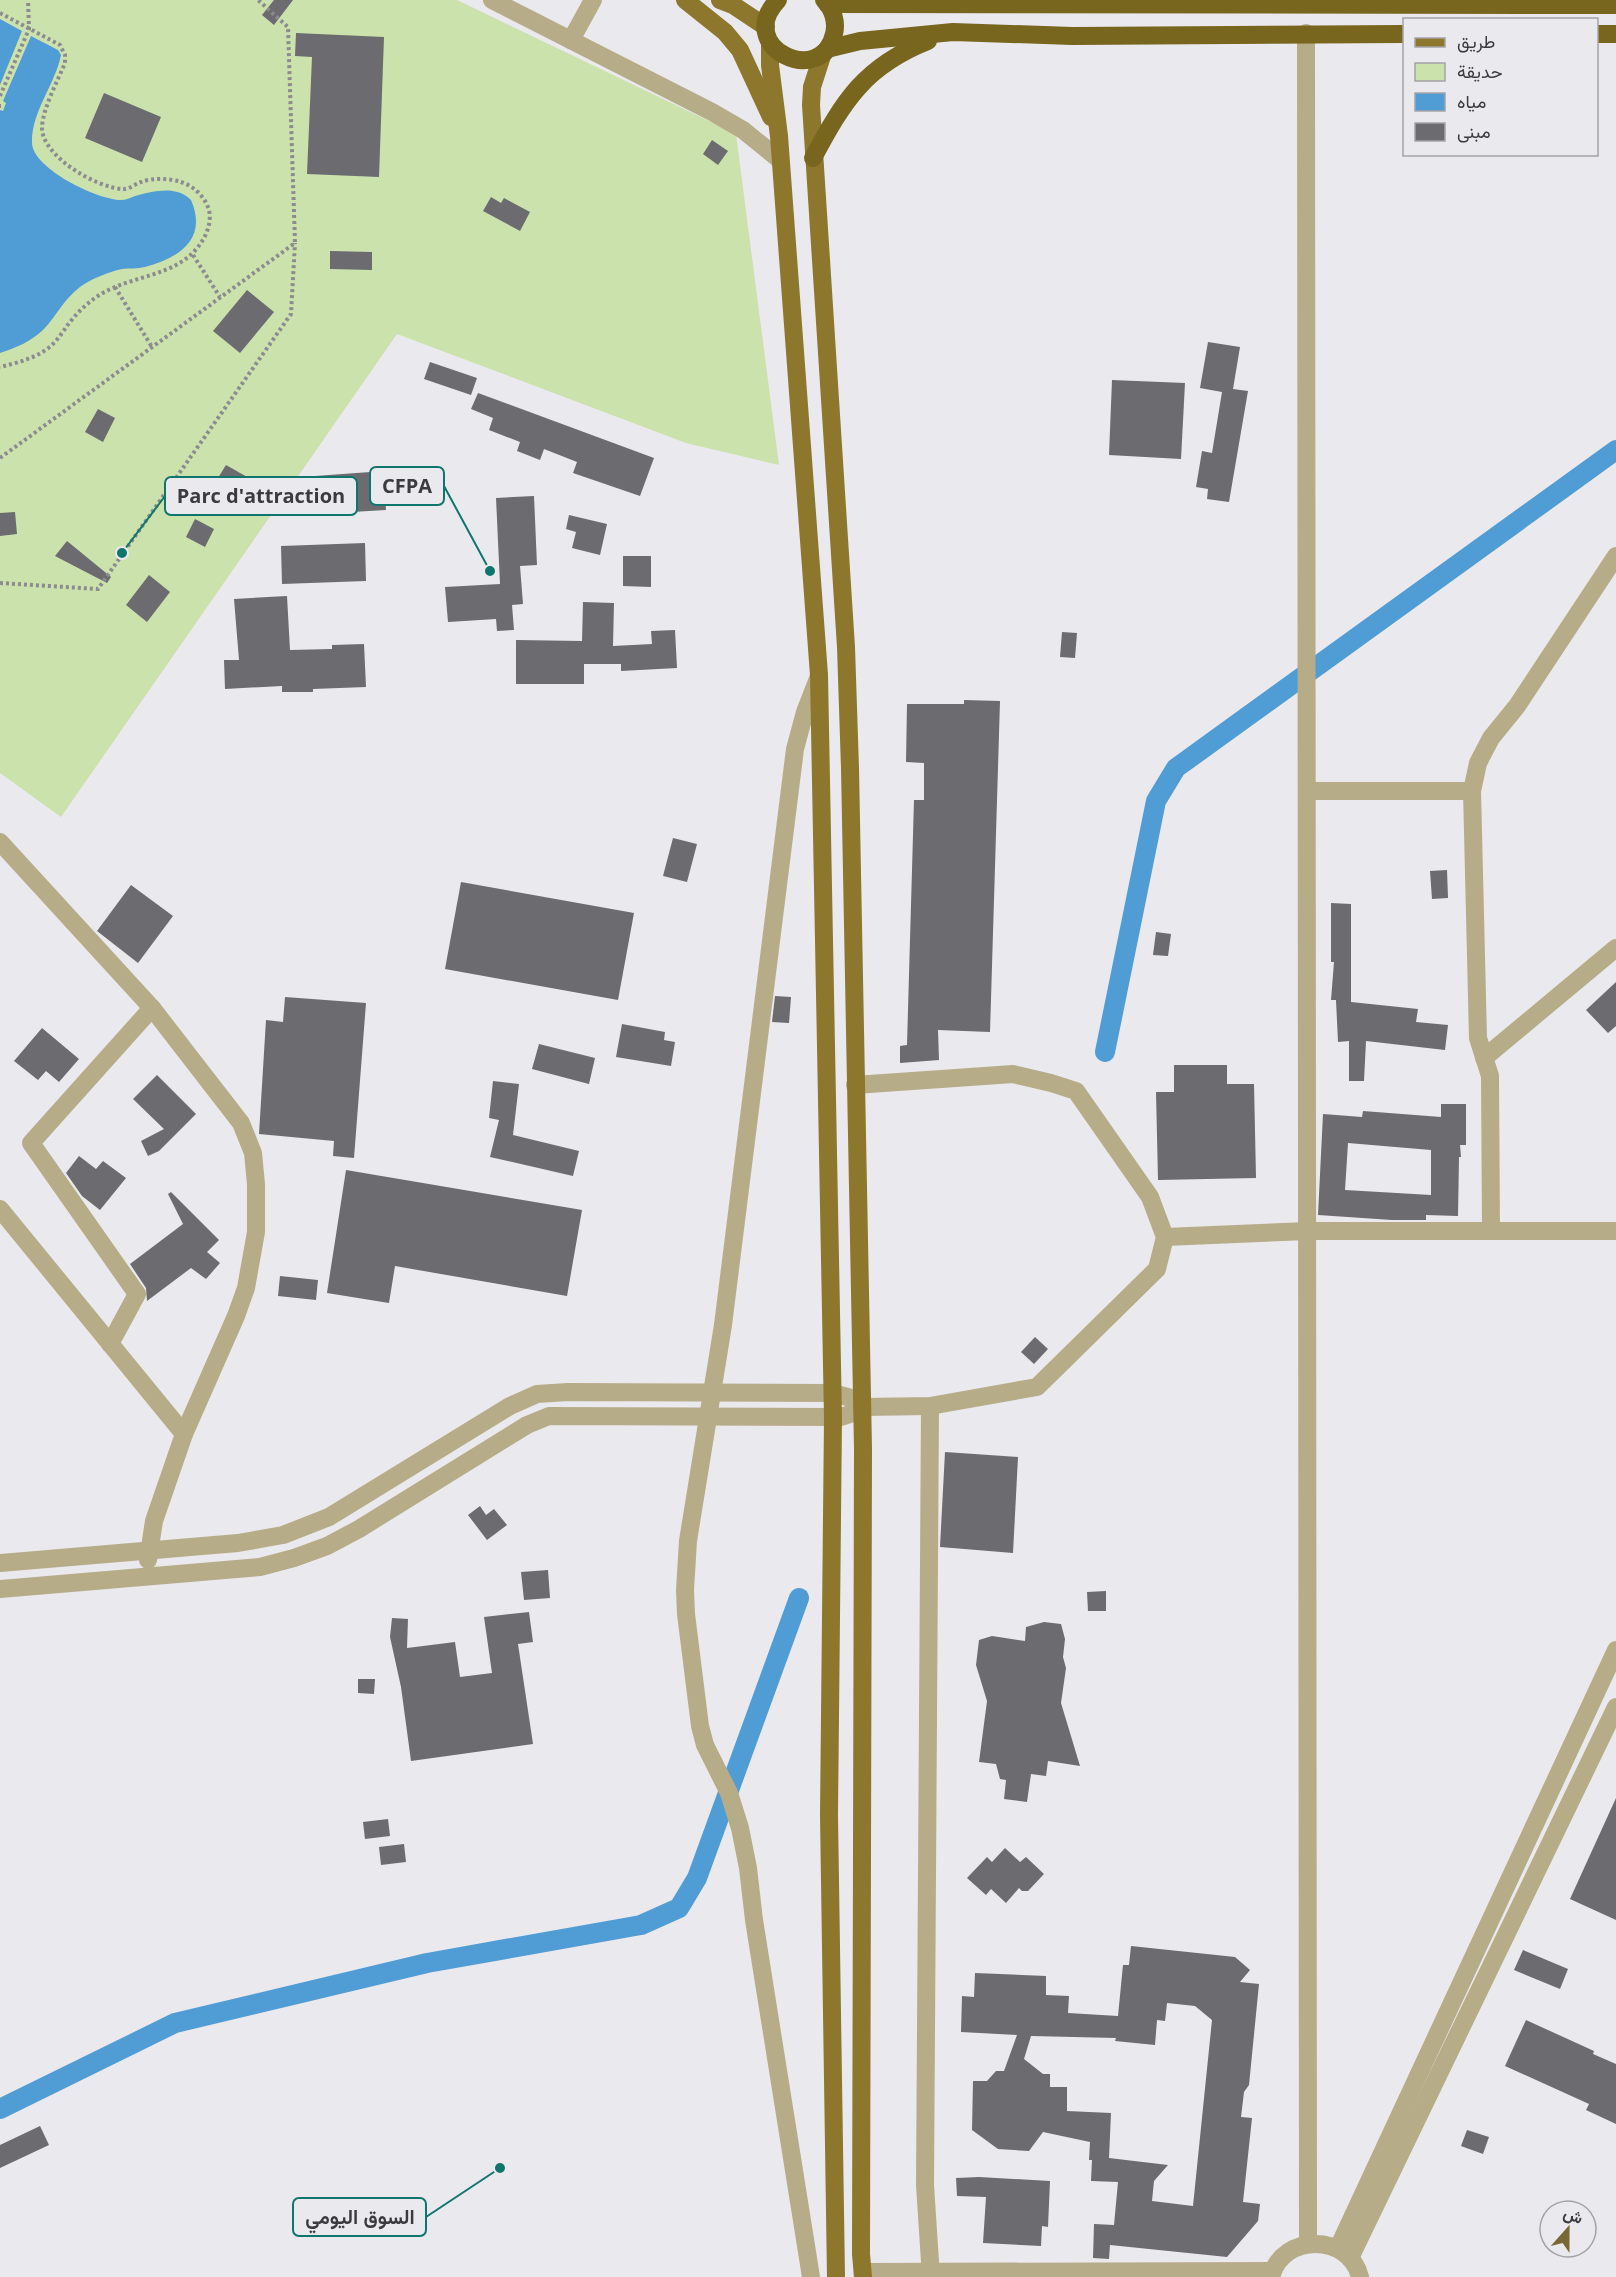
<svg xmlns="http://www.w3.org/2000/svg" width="1616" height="2277" font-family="'Open Sans',Vazirmatn,sans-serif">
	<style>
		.green { fill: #cce2ad }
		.water { fill: #509cd5 }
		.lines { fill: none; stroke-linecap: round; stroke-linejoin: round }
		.canal { stroke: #509cd5; stroke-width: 20 }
		.building { fill: #6b6b70; fill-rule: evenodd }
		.path { stroke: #8c8b8f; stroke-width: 4; stroke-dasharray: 3 3; stroke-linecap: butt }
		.minor { stroke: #b7ac88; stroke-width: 18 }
		.major { stroke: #8c772d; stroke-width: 18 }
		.highway { stroke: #78651e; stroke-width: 18 }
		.leader { fill: none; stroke: #0f766e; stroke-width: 2 }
		.callout-dot { fill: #0f766e; stroke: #eae9ee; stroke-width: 2 }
		.callout { fill: #eae9ee; stroke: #0f766e; stroke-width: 2 }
		.callout-label { font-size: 20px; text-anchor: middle; font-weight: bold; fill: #3b3b3d }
	</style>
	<rect width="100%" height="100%" fill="#eae9ee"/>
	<path class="green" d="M 0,0 L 457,0 L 736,134 L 779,465 L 686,443 L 397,334 L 61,817 L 0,773 Z"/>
	<g class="water">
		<path d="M 0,19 L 22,31 L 0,85 Z"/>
		<path d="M 31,36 L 58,50 L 61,55 C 55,85 31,112 32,143 C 33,169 98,200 121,200 C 126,200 130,198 135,196 C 154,191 176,185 191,200 C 208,239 179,258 145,267 C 137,269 129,268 122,269 C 108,272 91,279 80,287 C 64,299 57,315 44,329 C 32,341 16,348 0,353 L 0,110 L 3,111 L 6,103 L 3,101 Z"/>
	</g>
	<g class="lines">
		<g class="canal">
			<path d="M 1105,1052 L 1156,801 L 1176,768 L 1616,450"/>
			<path d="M 0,2109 L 175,2023 L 427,1963 L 641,1925 L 679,1908 L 697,1878 L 799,1598"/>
		</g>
	</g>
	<g class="building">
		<path d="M 274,0 L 293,0 L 274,25 L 262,15 Z"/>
		<path d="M 296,33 L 384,37 L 379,177 L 307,174 L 312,57 L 295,56 Z"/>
		<path d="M 104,93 L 161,117 L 142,162 L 85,138 Z"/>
		<path d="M 712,140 L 728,151 L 718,165 L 703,154 Z"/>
		<path d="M 491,197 L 501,203 L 504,198 L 530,212 L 520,231 L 483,211 Z"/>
		<path d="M 330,251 L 372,252 L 372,270 L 330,269 Z"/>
		<path d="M 247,290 L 274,312 L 240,353 L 213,331 Z"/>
		<path d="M 1208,342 L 1240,347 L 1233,389 L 1248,391 L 1229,502 L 1207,499 L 1208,489 L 1196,487 L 1202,451 L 1212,453 L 1222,392 L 1200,388 Z"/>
		<path d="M 430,362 L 477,378 L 471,395 L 424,379 Z"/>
		<path d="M 1112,380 L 1185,383 L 1181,459 L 1109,455 Z"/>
		<path d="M 478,393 L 654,458 L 640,496 L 573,473 L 577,462 L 544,449 L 540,460 L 517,451 L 520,442 L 489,430 L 493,418 L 471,409 Z"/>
		<path d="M 98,409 L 115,418 L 103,442 L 85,432 Z"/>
		<path d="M 226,465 L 249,478 L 237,500 L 213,486 Z"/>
		<path d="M 384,471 L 386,510 L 318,514 L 315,476 Z"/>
		<path d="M 534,496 L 537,565 L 520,566 L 523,604 L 512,605 L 514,630 L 497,631 L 496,619 L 448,622 L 445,587 L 500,584 L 496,498 Z"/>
		<path d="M 15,512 L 17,534 L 0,536 L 0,513 Z"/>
		<path d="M 569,515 L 607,524 L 600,555 L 572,548 L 576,532 L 566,529 Z"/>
		<path d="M 195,519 L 214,529 L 205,547 L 186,537 Z"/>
		<path d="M 67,541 L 111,577 L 107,583 L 55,556 Z"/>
		<path d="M 365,543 L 366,581 L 282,584 L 281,546 Z"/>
		<path d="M 623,556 L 651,556 L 651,587 L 623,586 Z"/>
		<path d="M 149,575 L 170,592 L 147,622 L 126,605 Z"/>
		<path d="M 287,596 L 290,650 L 332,649 L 332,645 L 364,644 L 366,687 L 313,689 L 313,692 L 282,692 L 282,686 L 225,689 L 224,660 L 239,660 L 234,599 Z"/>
		<path d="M 583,602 L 614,603 L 613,646 L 652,644 L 651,631 L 675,630 L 677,668 L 621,671 L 621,664 L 584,664 L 584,684 L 516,684 L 516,640 L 582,641 Z"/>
		<path d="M 1062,632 L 1077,633 L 1075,658 L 1060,657 Z"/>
		<path d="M 964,700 L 1000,701 L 990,1032 L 938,1030 L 939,1060 L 900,1063 L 900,1046 L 907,1045 L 914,800 L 924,800 L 924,763 L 906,762 L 907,704 L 964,704 Z"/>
		<path d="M 673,838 L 697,844 L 687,882 L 663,876 Z"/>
		<path d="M 1447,870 L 1448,898 L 1432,899 L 1430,871 Z"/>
		<path d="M 461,882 L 634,913 L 618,1000 L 445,969 Z"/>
		<path d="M 131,885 L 173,916 L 138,963 L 97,931 Z"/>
		<path d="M 1331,903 L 1351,904 L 1351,1002 L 1418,1009 L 1416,1022 L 1448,1025 L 1445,1050 L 1366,1041 L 1364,1081 L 1349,1081 L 1349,1041 L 1338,1042 L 1336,1000 L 1331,1000 L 1334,962 L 1331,962 Z"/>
		<path d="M 1156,932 L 1171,934 L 1168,956 L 1153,955 Z"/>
		<path d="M 1616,982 L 1616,1026 L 1608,1033 L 1586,1010 Z"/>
		<path d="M 775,996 L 791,997 L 789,1023 L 772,1022 Z"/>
		<path d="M 285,997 L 366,1003 L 354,1158 L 333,1156 L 334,1141 L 259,1134 L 266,1020 L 283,1022 Z"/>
		<path d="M 622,1024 L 665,1032 L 664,1040 L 675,1042 L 671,1066 L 616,1057 Z"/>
		<path d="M 42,1028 L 79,1059 L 59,1082 L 46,1071 L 38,1080 L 14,1061 Z"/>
		<path d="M 539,1044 L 595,1058 L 589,1084 L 532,1069 Z"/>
		<path d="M 1174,1065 L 1227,1065 L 1227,1084 L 1254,1084 L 1256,1178 L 1158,1180 L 1156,1092 L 1174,1092 Z"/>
		<path d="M 157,1075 L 196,1114 L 159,1151 L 148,1156 L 141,1141 L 164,1129 L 133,1099 Z"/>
		<path d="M 493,1081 L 519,1084 L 513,1135 L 579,1151 L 573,1176 L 490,1157 L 499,1120 L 489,1118 Z"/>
		<path d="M 1441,1104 L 1466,1104 L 1466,1145 L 1460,1145 L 1461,1157 L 1459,1157 L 1458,1216 L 1426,1215 L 1426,1220 L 1392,1220 L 1318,1215 L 1323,1114 L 1362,1117 L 1363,1111 L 1441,1117 ZM 1348,1143 L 1431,1150 L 1431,1195 L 1345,1190 Z"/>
		<path d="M 79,1156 L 96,1169 L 103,1161 L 126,1178 L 100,1210 L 82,1196 L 66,1173 Z"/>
		<path d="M 346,1170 L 582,1210 L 567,1296 L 395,1266 L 389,1303 L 327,1293 Z"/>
		<path d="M 171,1192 L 219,1240 L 207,1252 L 220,1263 L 206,1279 L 191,1268 L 147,1301 L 146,1288 L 130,1264 L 183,1224 L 168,1194 Z"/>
		<path d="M 280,1276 L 318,1280 L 316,1300 L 278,1296 Z"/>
		<path d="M 1035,1337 L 1048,1349 L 1034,1364 L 1021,1352 Z"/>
		<path d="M 945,1452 L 1018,1457 L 1013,1553 L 940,1547 Z"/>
		<path d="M 480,1506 L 486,1515 L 494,1509 L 507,1525 L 487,1540 L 468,1515 Z"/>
		<path d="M 548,1570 L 550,1598 L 524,1600 L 521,1572 Z"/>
		<path d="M 1106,1591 L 1106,1611 L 1088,1611 L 1087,1592 Z"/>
		<path d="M 529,1612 L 533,1642 L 518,1644 L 533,1744 L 411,1761 L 401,1687 L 390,1637 L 392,1618 L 408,1619 L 407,1648 L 455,1642 L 460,1677 L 492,1673 L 484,1617 Z"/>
		<path d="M 1044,1622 L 1061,1624 L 1065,1639 L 1063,1657 L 1066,1668 L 1061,1703 L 1080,1766 L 1048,1761 L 1046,1776 L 1031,1774 L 1027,1802 L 1004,1799 L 1006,1780 L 1000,1779 L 996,1764 L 979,1762 L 987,1701 L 976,1665 L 979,1640 L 992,1636 L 1025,1641 L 1026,1627 Z"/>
		<path d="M 358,1679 L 375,1679 L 374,1694 L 358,1693 Z"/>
		<path d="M 1616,1798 L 1616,1920 L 1570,1899 Z"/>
		<path d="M 388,1819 L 390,1836 L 365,1839 L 363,1822 Z"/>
		<path d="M 404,1844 L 406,1862 L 381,1865 L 379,1847 Z"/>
		<path d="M 1005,1848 L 1020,1862 L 1026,1857 L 1044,1874 L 1028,1891 L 1022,1891 L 1019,1888 L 1006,1903 L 991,1889 L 986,1895 L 967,1878 L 987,1857 L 992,1862 Z"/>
		<path d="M 1131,1946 L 1235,1957 L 1250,1970 L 1240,1982 L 1259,1984 L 1249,2085 L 1244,2092 L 1241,2117 L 1252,2118 L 1243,2202 L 1260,2204 L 1258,2221 L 1227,2257 L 1110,2245 L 1109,2259 L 1093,2258 L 1094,2224 L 1114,2225 L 1118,2182 L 1091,2181 L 1092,2160 L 1089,2160 L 1090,2142 L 1043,2132 L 1029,2151 L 998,2149 L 972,2130 L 973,2081 L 987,2081 L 996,2071 L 1004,2071 L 1017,2035 L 961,2032 L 962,1996 L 974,1997 L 975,1973 L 1046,1976 L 1046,1995 L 1069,1996 L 1068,2013 L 1118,2016 L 1123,1965 L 1129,1965 ZM 1167,2003 L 1195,2006 L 1212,2020 L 1193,2206 L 1152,2201 L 1154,2181 L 1168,2165 L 1109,2158 L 1111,2113 L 1067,2111 L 1067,2087 L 1050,2087 L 1050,2074 L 1043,2074 L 1024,2059 L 1031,2036 L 1116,2038 L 1115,2041 L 1155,2045 L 1157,2020 L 1165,2021 Z"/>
		<path d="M 1523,1950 L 1568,1969 L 1560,1989 L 1514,1970 Z"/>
		<path d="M 1526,2020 L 1594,2051 L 1593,2054 L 1616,2064 L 1616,2124 L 1586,2110 L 1589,2104 L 1505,2066 Z"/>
		<path d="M 40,2126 L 49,2145 L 0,2168 L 0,2145 Z"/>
		<path d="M 1467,2130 L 1489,2137 L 1483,2154 L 1461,2146 Z"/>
		<path d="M 979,2177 L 1050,2181 L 1048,2227 L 1042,2226 L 1041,2246 L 983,2243 L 986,2197 L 957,2196 L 956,2178 Z"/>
	</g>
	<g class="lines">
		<g class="path">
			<path d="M 0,13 L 60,45 L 65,55 L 65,63 C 58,80 43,108 42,127 C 41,156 98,189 124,189 C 130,189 135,184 141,182 C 151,178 170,178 181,182 C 194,186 205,197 209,210 C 211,219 209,228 205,236 C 186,273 147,273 113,288 C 96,295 82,307 70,322 C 63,331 57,342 47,349 C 33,359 16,363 0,367"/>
			<path d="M 0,96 L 29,29 L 28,0"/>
			<path d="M 0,106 L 1,106"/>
			<path d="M 193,255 L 220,297"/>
			<path d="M 115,287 L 152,347"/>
			<path d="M 0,458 L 295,243 L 288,27 L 258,0"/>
			<path d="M 0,583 L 98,589 L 291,314 L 295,243"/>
		</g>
		<g class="minor">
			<path d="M 492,0 L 712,112 L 743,130 L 780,160"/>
			<path d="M 1306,33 L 1308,2243"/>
			<path d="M 571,40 L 593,0"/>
			<path d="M 1308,791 L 1472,791"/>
			<path d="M 0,842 L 152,1008 L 241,1123 L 253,1153 L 256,1184 L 256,1232 L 246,1288 L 236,1316 L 184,1434 L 154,1521 L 148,1560"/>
			<path d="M 1484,1058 L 1616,948"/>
			<path d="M 0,1209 L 184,1434"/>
			<path d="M 1491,1231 L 1490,1076 L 1478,1038 L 1472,791 L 1478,763 L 1491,738 L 1517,706 L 1616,556"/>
			<path d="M 1165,1237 L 1308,1231 L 1616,1231"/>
			<path d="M 110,1344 L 137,1294 L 31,1143 L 152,1008"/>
			<path d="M 930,1406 L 925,2185 L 931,2277"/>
			<path d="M 0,1563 L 238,1543 L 283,1535 L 329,1517 L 510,1406 L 537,1394 L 568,1392 L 832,1393 L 848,1397 L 863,1407"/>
			<path d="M 0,1589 L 225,1570 L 260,1567 L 294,1558 L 327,1546 L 359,1529 L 527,1425 L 549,1416 L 841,1417 L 856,1412 L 863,1407 L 930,1406 L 1037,1387 L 1157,1269 L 1165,1237 L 1150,1197 L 1076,1091 L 1051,1083 L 1013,1074 L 855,1085"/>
			<path d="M 1338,2248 L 1616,1650"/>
			<path d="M 1350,2258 L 1616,1707"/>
			<path d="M 863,2272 L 1273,2271"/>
			<path d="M 811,2277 L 754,1920 L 748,1868 L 740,1828 L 729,1793 L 705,1745 L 700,1726 L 686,1614 L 685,1590 L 688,1541 L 723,1325 L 795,749 L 805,712 L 819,676"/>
			<path d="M 1271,2277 C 1282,2233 1349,2233 1360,2277"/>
		</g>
		<g class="major">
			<path d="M 685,0 L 725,32 L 740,50 L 771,117"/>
			<path d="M 720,0 L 733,5 L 766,27"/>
			<path d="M 770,44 L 770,65 L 779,136 L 819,675 L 833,1418 L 829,1815 L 836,2277"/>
			<path d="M 823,53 L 812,87 L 811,105 L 846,647 L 850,768 L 863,1449 L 861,2254 L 863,2277"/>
		</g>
		<g class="highway">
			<path d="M 778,0 C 733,47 822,89 834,34 C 837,22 833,9 824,0"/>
			<path d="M 827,4 L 1616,5"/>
			<path d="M 1596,34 L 1616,34"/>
			<path d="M 827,49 L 860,41 L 953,32 L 1072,36 L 1404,34"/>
			<path d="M 813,158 C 844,100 865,66 928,41"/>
		</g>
	</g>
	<path class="leader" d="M490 571L444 486M122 553L165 496M500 2168L426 2217"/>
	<g class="callout-dot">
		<circle cx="490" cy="571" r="6"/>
		<circle cx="122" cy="553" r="6"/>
		<circle cx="500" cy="2168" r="6"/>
	</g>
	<g class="callout">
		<rect x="370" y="467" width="74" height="38" rx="6"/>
		<rect x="165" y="477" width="192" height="38" rx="6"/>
		<rect x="293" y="2198" width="133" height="38" rx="6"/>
	</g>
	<g class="callout-label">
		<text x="407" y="493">CFPA</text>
		<text x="261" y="503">Parc d'attraction</text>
		<text x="360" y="2224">السوق اليومي</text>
	</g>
	<rect x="1403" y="18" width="195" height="138" fill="#eae9ee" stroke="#a4a3a7" stroke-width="1.5"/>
	<rect x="1415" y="38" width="30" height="9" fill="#8c772d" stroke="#a4a3a7" stroke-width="1.5"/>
	<text x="1457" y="48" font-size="18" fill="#3b3b3d">طريق</text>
	<rect x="1415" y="63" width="30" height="18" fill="#cce2ad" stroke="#a4a3a7" stroke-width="1.5"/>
	<text x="1457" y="78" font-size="18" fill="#3b3b3d">حديقة</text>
	<rect x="1415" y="93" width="30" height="18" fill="#509cd5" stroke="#a4a3a7" stroke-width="1.5"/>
	<text x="1457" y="108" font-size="18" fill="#3b3b3d">مياه</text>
	<rect x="1415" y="123" width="30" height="18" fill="#6b6b70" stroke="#a4a3a7" stroke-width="1.5"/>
	<text x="1457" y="138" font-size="18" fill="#3b3b3d">مبنى</text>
	<g transform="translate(1568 2229) rotate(21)"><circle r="28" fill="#eae9ee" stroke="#a4a3a7" stroke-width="1.5"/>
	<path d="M0-4.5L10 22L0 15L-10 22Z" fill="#786836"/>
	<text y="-9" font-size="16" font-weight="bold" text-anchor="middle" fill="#3b3b3d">ش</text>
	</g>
</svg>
